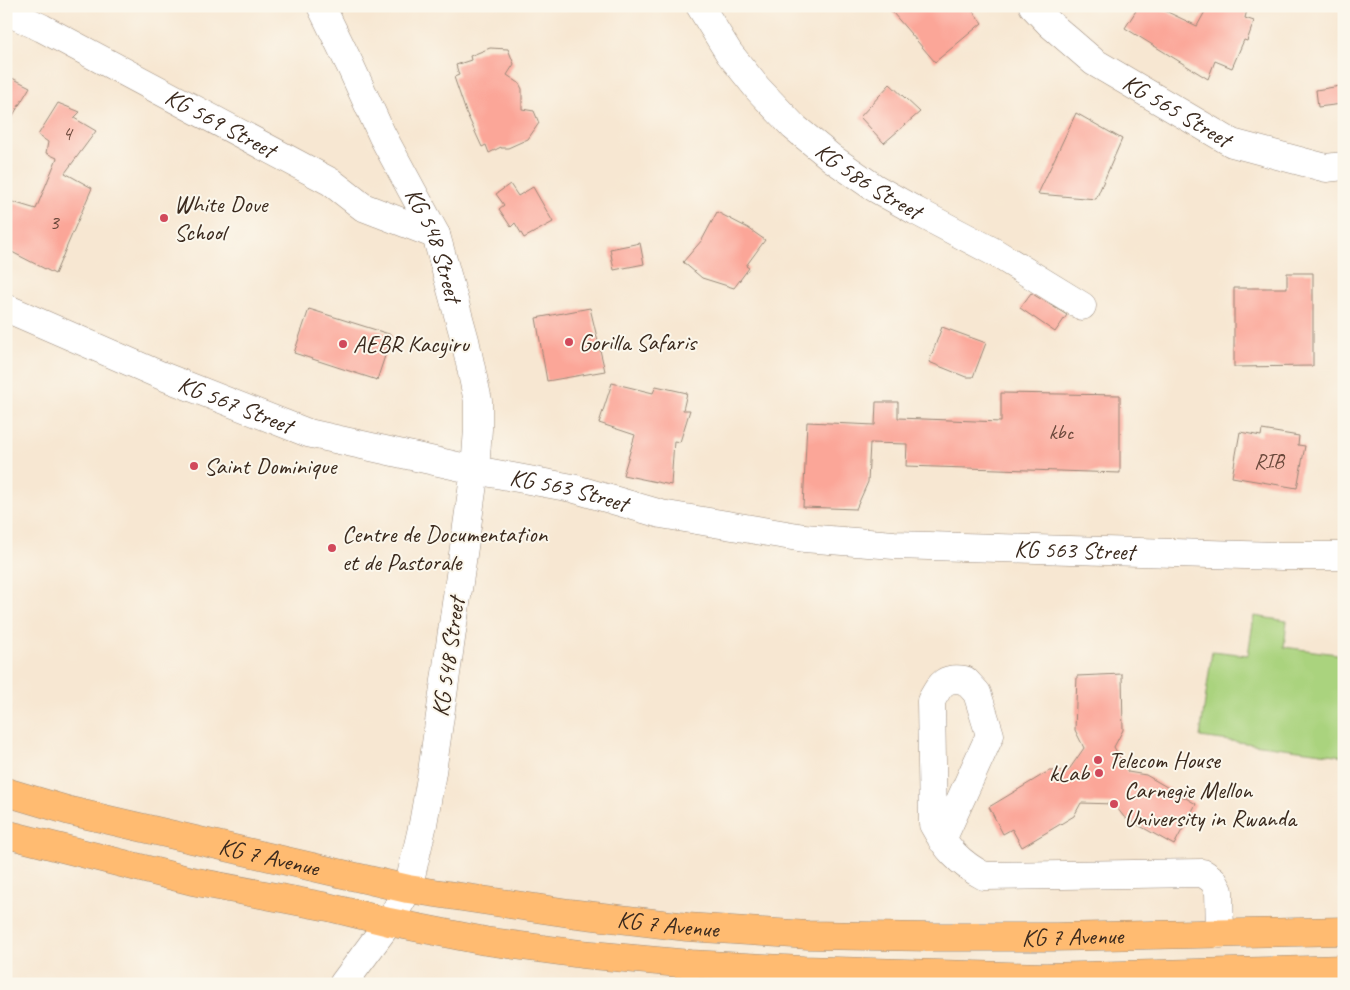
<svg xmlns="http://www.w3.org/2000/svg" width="1350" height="990" font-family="Caveat,sans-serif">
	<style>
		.green { fill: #aad37e; stroke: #727e4e }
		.building { fill: #fba698 }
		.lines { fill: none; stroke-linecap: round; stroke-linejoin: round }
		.minor-casing { stroke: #998878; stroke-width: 29 }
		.major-casing { stroke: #998878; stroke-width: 29 }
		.minor { stroke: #fff; stroke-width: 28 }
		.major { stroke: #ffbb71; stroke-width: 28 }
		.poi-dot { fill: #d1495b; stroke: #fbf7ec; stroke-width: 2 }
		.labels { text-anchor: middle; stroke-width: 4; stroke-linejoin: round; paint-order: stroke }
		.number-label { font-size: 21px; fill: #6b493c }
		.street-label { font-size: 24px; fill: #3b2a1e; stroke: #fbf7ec }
		.poi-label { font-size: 24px; fill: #3b2a1e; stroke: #fbf7ec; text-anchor: start }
	</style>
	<rect width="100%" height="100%" fill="#fbf7ec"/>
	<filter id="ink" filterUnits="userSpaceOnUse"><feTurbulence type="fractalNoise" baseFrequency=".02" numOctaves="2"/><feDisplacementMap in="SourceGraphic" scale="10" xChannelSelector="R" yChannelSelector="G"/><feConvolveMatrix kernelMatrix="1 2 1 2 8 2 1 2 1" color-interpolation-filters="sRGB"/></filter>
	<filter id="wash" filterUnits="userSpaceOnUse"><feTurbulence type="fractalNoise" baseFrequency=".0096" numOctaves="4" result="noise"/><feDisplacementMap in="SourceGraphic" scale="20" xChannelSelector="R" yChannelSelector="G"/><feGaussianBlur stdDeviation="1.12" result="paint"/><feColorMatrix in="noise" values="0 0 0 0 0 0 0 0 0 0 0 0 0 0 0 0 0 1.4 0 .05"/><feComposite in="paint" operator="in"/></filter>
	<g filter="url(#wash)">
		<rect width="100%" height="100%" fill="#f7e7d2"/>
		<path class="green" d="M 1254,616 L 1287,621 L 1284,647 L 1344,655 L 1344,756 L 1200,737 L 1212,651 L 1248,655 Z"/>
		<g id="blocks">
			<g class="building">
				<path d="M 887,6 L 969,6 L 982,23 L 935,62 Z"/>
				<path d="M 1139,6 L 1155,6 L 1197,26 L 1208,6 L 1248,6 L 1245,18 L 1254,21 L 1247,41 L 1244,40 L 1232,68 L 1215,61 L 1208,79 L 1125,28 Z"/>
				<path d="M 490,48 L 508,49 L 514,64 L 507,75 L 519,83 L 522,89 L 522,109 L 534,111 L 539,123 L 528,139 L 508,148 L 501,148 L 501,147 L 489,153 L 486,145 L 482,147 L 466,112 L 454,77 L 459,75 L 456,65 L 471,60 L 470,56 Z"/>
				<path d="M 6,75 L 30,87 L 6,127 Z"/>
				<path d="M 890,84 L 920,112 L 884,143 L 860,117 Z"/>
				<path d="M 1340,86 L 1342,104 L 1318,107 L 1316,90 Z"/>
				<path d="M 58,103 L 80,112 L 74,118 L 96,131 L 65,173 L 92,188 L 55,274 L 6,249 L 6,200 L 36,209 L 57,158 L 46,153 L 48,142 L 38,135 Z"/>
				<path d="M 1076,113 L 1122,139 L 1096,199 L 1038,194 Z"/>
				<path d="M 510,184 L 518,196 L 533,187 L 553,222 L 524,238 L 515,223 L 511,227 L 499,209 L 504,205 L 496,194 Z"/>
				<path d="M 717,212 L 748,228 L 765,240 L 746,266 L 749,268 L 734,288 L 702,278 L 683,262 L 702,240 Z"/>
				<path d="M 640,243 L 644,264 L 614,270 L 610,249 Z"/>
				<path d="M 1287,273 L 1313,273 L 1313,366 L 1234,367 L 1234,288 L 1287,288 Z"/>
				<path d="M 1031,293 L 1067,315 L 1055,332 L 1020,308 Z"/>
				<path d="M 590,308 L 605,371 L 547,381 L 536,318 Z"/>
				<path d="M 309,309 L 392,335 L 377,380 L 294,353 Z"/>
				<path d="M 942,327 L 986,343 L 973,377 L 966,377 L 929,362 Z"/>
				<path d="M 612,383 L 653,393 L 656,386 L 687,393 L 683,410 L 690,410 L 680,442 L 674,441 L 671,485 L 623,475 L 635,435 L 599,423 Z"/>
				<path d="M 1001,393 L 1120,395 L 1120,473 L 906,466 L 907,444 L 870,443 L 868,482 L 856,509 L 803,507 L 807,422 L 875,425 L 876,402 L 898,402 L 898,418 L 1001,422 Z"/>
				<path d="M 1262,430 L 1299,436 L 1298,445 L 1305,446 L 1297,488 L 1232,477 L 1240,432 L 1261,436 Z"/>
				<path d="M 1122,674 L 1123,730 L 1114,747 L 1128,772 L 1146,775 L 1196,804 L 1174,845 L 1124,817 L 1114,804 L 1081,803 L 1074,816 L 1022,847 L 1012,829 L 1003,834 L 989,807 L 1049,771 L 1068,771 L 1084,748 L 1075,730 L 1077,676 Z"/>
			</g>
		</g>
	</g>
	<g filter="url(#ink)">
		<use href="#blocks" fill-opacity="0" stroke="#998878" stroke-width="1"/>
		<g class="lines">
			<defs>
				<g id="minor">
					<path id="s1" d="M 321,6 L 350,65 L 382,135 L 436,235 L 465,340 L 478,401 L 478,429 L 475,470 L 432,772 L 423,824 L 408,889 L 389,922 L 343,984"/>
					<path id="s2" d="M 700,6 L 729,53 L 758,89 L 794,127 L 833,159 L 875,188 L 916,211 L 994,252 L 1082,306"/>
					<path id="s3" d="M 1033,6 L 1050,24 L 1094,62 L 1232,143 L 1326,168 L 1344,166"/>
					<path id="s4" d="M 6,11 L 42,28 L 331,182 L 363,207 L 436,235"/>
					<path id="s5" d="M 6,308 L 160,375 L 308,433 L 475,470 L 572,488 L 661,514 L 804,538 L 894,545 L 1282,556 L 1344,556"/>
					<path d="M 942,840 L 990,735 L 977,693 L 965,680 C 944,677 941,683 931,701 L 933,824 C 946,848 959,863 984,876 L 1203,873 L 1213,880 L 1219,891 L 1220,934"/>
				</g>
				<g id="major">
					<path id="s6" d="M 6,792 L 70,811 L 408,889 L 569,913 L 687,927 L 808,935 L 932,937 L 1055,937 L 1344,931"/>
					<path d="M 6,834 L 192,881 L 328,907 L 389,922 L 485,941 L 581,954 L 690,964 L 803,970 L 1045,977 L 1344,969"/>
				</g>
			</defs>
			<use href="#minor" class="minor-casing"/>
			<use href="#major" class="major-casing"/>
			<use href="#minor" class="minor"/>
			<use href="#major" class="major"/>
		</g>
	</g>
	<g class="poi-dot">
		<circle cx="164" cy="218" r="5"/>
		<circle cx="569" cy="342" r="5"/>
		<circle cx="343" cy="344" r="5"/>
		<circle cx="194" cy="466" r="5"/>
		<circle cx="332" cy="548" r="5"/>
		<circle cx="1098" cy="760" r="5"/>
		<circle cx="1099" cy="773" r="5"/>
		<circle cx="1114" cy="804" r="5"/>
	</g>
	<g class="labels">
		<g class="number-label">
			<text x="67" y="140">4</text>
			<text x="54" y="229">3</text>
			<text x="1061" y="439">kbc</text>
			<text x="1269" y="468">RIB</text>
		</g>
		<g class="street-label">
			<text dy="8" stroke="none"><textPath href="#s3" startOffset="179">KG 565 Street</textPath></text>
			<text dy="8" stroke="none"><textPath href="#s4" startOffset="242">KG 569 Street</textPath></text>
			<text dy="8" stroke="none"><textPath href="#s2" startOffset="246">KG 586 Street</textPath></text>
			<text dy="8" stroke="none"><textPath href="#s1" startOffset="265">KG 548 Street</textPath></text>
			<text dy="8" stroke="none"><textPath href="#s5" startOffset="249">KG 567 Street</textPath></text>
			<text dy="8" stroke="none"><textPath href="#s5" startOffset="594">KG 563 Street</textPath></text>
			<text dy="8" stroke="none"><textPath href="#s5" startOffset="1105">KG 563 Street</textPath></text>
			<text transform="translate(448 657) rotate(-82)" y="8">KG 548 Street</text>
			<text dy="8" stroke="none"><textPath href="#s6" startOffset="271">KG 7 Avenue</textPath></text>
			<text dy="8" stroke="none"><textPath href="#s6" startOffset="676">KG 7 Avenue</textPath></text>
			<text dy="8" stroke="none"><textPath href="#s6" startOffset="1081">KG 7 Avenue</textPath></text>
		</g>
		<g class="poi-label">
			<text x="174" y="212">White Dove<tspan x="174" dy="28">School</tspan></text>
			<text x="579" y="350">Gorilla Safaris</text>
			<text x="353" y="352">AEBR Kacyiru</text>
			<text x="204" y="474">Saint Dominique</text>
			<text x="342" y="542">Centre de Documentation<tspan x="342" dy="28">et de Pastorale</tspan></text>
			<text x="1108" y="768">Telecom House</text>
			<text x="1089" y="781" text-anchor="end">kLab</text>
			<text x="1124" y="798">Carnegie Mellon<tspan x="1124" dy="28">University in Rwanda</tspan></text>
		</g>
	</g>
	<rect width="1350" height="990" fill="none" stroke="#fbf7ec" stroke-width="25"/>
</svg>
